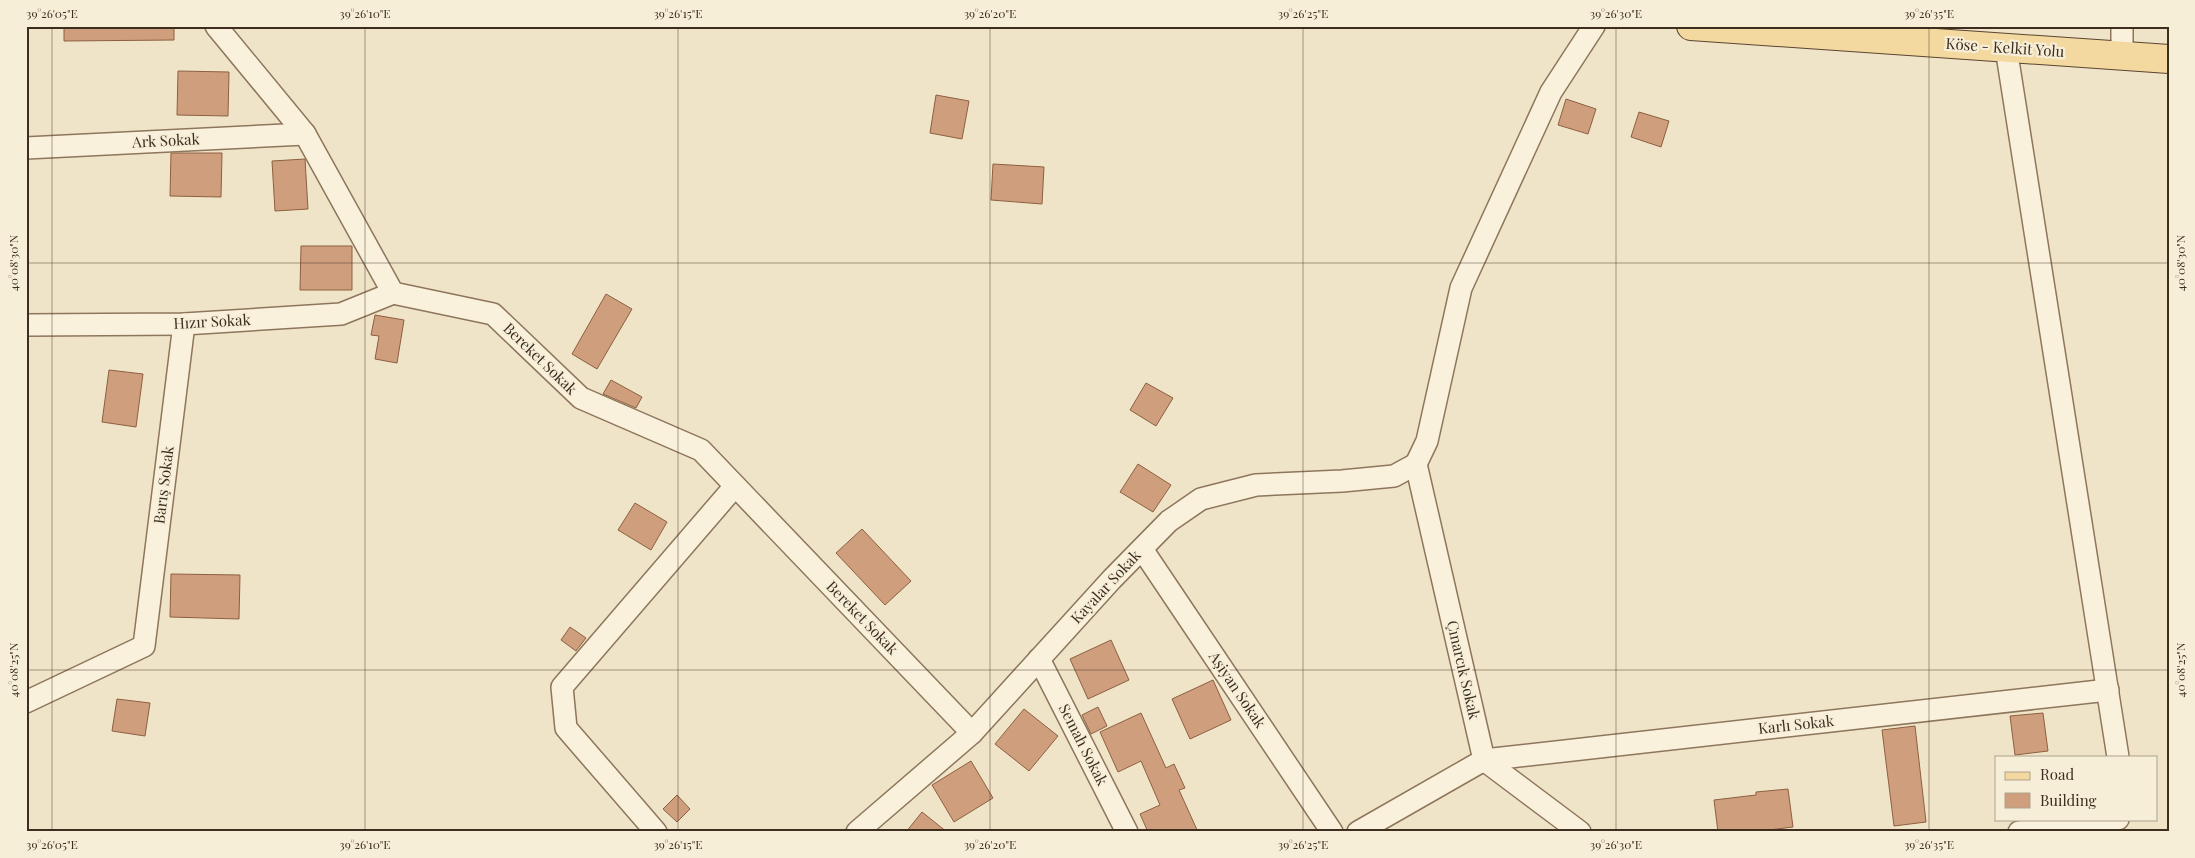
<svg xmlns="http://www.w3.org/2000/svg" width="2195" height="858" font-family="'Playfair Display',serif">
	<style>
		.building { fill: #cf9f7d; stroke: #8d5f41 }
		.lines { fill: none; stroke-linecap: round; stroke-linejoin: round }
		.minor-casing { stroke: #8d765c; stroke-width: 24 }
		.major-casing { stroke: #5b4430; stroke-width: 30 }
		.minor { stroke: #faf1dc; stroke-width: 21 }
		.major { stroke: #f3d9a0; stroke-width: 28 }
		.ticks { fill: none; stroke: #3d2e20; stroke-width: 1; stroke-opacity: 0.45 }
		.labels { text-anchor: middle; stroke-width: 4.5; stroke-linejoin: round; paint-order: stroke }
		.street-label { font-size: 15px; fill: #3d2e20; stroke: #f7eed8 }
		.neatline { fill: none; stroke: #3d2e20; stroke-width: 2 }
		.ticks-label { font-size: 12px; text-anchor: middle; fill: #3d2e20 }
	</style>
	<rect width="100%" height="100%" fill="#f0e4c8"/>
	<g class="building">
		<path d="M 64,26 L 174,26 L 174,40 L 64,41 Z"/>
		<path d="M 178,71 L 229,72 L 228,116 L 177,115 Z"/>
		<path d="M 936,95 L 969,101 L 962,139 L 930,133 Z"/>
		<path d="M 1566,99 L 1596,109 L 1588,134 L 1558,125 Z"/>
		<path d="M 1639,112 L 1669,121 L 1661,147 L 1631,137 Z"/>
		<path d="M 171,153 L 222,153 L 221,197 L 170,196 Z"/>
		<path d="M 305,159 L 308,209 L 275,211 L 272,161 Z"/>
		<path d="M 993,164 L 1044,167 L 1042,204 L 991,200 Z"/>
		<path d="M 301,246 L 352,246 L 352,290 L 300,290 Z"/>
		<path d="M 606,294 L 632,309 L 597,369 L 572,354 Z"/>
		<path d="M 375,315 L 404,320 L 397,363 L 375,359 L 379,336 L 371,335 Z"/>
		<path d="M 109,370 L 143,374 L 136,427 L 102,422 Z"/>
		<path d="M 611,380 L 642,397 L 636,408 L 603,394 Z"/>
		<path d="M 1146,383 L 1173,398 L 1156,426 L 1130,410 Z"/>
		<path d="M 1138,464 L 1171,485 L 1153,512 L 1120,492 Z"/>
		<path d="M 635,503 L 667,522 L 651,550 L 618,530 Z"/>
		<path d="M 862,529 L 911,581 L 885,605 L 836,553 Z"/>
		<path d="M 171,574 L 240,575 L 239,619 L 170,617 Z"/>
		<path d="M 570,627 L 586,638 L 576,651 L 561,640 Z"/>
		<path d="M 1111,640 L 1129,680 L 1088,699 L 1070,659 Z"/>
		<path d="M 1213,680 L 1231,720 L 1190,739 L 1172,699 Z"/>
		<path d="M 117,699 L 150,703 L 145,736 L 112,731 Z"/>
		<path d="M 1098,707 L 1107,726 L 1091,734 L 1082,715 Z"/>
		<path d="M 1024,709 L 1058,736 L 1029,771 L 995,744 Z"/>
		<path d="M 1141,713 L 1166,768 L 1174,764 L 1185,788 L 1179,790 L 1198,832 L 1148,832 L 1140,814 L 1160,805 L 1141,761 L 1118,772 L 1100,732 Z"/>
		<path d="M 2043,713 L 2048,751 L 2015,755 L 2010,716 Z"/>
		<path d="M 1915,726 L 1926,822 L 1894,826 L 1882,730 Z"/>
		<path d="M 971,761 L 993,798 L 954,822 L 932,785 Z"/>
		<path d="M 1788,789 L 1793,827 L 1753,832 L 1718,832 L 1714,800 L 1756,795 L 1756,792 Z"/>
		<path d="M 677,795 L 690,809 L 677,822 L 663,809 Z"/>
		<path d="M 922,812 L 947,832 L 906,832 Z"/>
	</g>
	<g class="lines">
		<defs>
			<g id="minor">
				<path d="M 216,26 L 305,134 L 393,293 L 493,314 L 581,398 L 701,450 L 972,733"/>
				<path d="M 2006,48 L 2118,757"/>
				<path d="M 2122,56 L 2122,26"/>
				<path d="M 26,148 L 305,134"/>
				<path d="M 26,325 L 184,324 L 341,314 L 393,293"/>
				<path d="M 1416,464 L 1427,441 L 1461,288 L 1551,92 L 1594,26"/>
				<path d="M 1416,464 L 1484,760 L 1580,832"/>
				<path d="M 1142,549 L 1332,832"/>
				<path d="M 1039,659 L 1127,832"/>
				<path d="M 26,702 L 144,646 L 184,324"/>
				<path d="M 656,832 L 566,728 L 562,687 L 735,486"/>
				<path d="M 857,832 L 972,733 L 1112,579 L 1169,521 L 1201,499 L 1256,485 L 1342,481 L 1394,476 L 1416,464"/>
				<path d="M 1358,832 L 1484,760 L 2108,690"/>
				<path d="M 2019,832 L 2118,819"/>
			</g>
			<path id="major" d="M 1691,26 L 2169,59"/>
		</defs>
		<use href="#minor" class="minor-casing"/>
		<use href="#major" class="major-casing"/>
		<use href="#minor" class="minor"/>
		<use href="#major" class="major"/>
	</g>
	<path class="ticks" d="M 52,26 L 52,832M 365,26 L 365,832M 678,26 L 678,832M 990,26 L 990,832M 1303,26 L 1303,832M 1616,26 L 1616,832M 1929,26 L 1929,832M 26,263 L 2169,263M 26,670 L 2169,670"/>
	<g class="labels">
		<g class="street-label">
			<text transform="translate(2005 48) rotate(4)" y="5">Köse - Kelkit Yolu</text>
			<text transform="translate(166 141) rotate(-3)" y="5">Ark Sokak</text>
			<text transform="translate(212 322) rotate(-3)" y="5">Hızır Sokak</text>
			<text transform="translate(540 359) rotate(44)" y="5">Bereket Sokak</text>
			<text transform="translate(164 485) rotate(-83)" y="5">Barış Sokak</text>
			<text transform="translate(1106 587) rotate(-47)" y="5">Kayalar Sokak</text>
			<text transform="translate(862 618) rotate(46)" y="5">Bereket Sokak</text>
			<text transform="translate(1463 670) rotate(77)" y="5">Çınarcık Sokak</text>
			<text transform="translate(1237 690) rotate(56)" y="5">Aşiyan Sokak</text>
			<text transform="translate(1796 725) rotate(-6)" y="5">Karlı Sokak</text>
			<text transform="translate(1083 745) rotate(63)" y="5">Semah Sokak</text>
		</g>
	</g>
	<rect width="2195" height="858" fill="none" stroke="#f7eed8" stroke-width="55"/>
	<rect x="1995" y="756" width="162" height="65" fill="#f7eed8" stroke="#ada18e"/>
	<rect x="2005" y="772" width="25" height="8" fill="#f3d9a0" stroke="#ada18e"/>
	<text x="2040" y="780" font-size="15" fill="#3d2e20">Road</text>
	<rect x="2005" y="793" width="25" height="15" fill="#cf9f7d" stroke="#ada18e"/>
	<text x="2040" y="806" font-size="15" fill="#3d2e20">Building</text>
	<rect x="28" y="28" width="2140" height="802" class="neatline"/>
	<g class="ticks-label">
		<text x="52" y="18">39°26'05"E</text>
		<text x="365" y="18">39°26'10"E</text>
		<text x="678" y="18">39°26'15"E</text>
		<text x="990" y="18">39°26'20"E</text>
		<text x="1303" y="18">39°26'25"E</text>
		<text x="1616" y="18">39°26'30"E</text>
		<text x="1929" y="18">39°26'35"E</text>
		<text transform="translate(14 263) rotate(-90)" y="4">40°08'30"N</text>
		<text transform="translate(2181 263) rotate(-90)" y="4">40°08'30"N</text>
		<text transform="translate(14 670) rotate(-90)" y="4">40°08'25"N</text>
		<text transform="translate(2181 670) rotate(-90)" y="4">40°08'25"N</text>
		<text x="52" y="849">39°26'05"E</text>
		<text x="365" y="849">39°26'10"E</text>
		<text x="678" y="849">39°26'15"E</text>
		<text x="990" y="849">39°26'20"E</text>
		<text x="1303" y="849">39°26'25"E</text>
		<text x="1616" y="849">39°26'30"E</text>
		<text x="1929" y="849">39°26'35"E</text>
	</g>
</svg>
